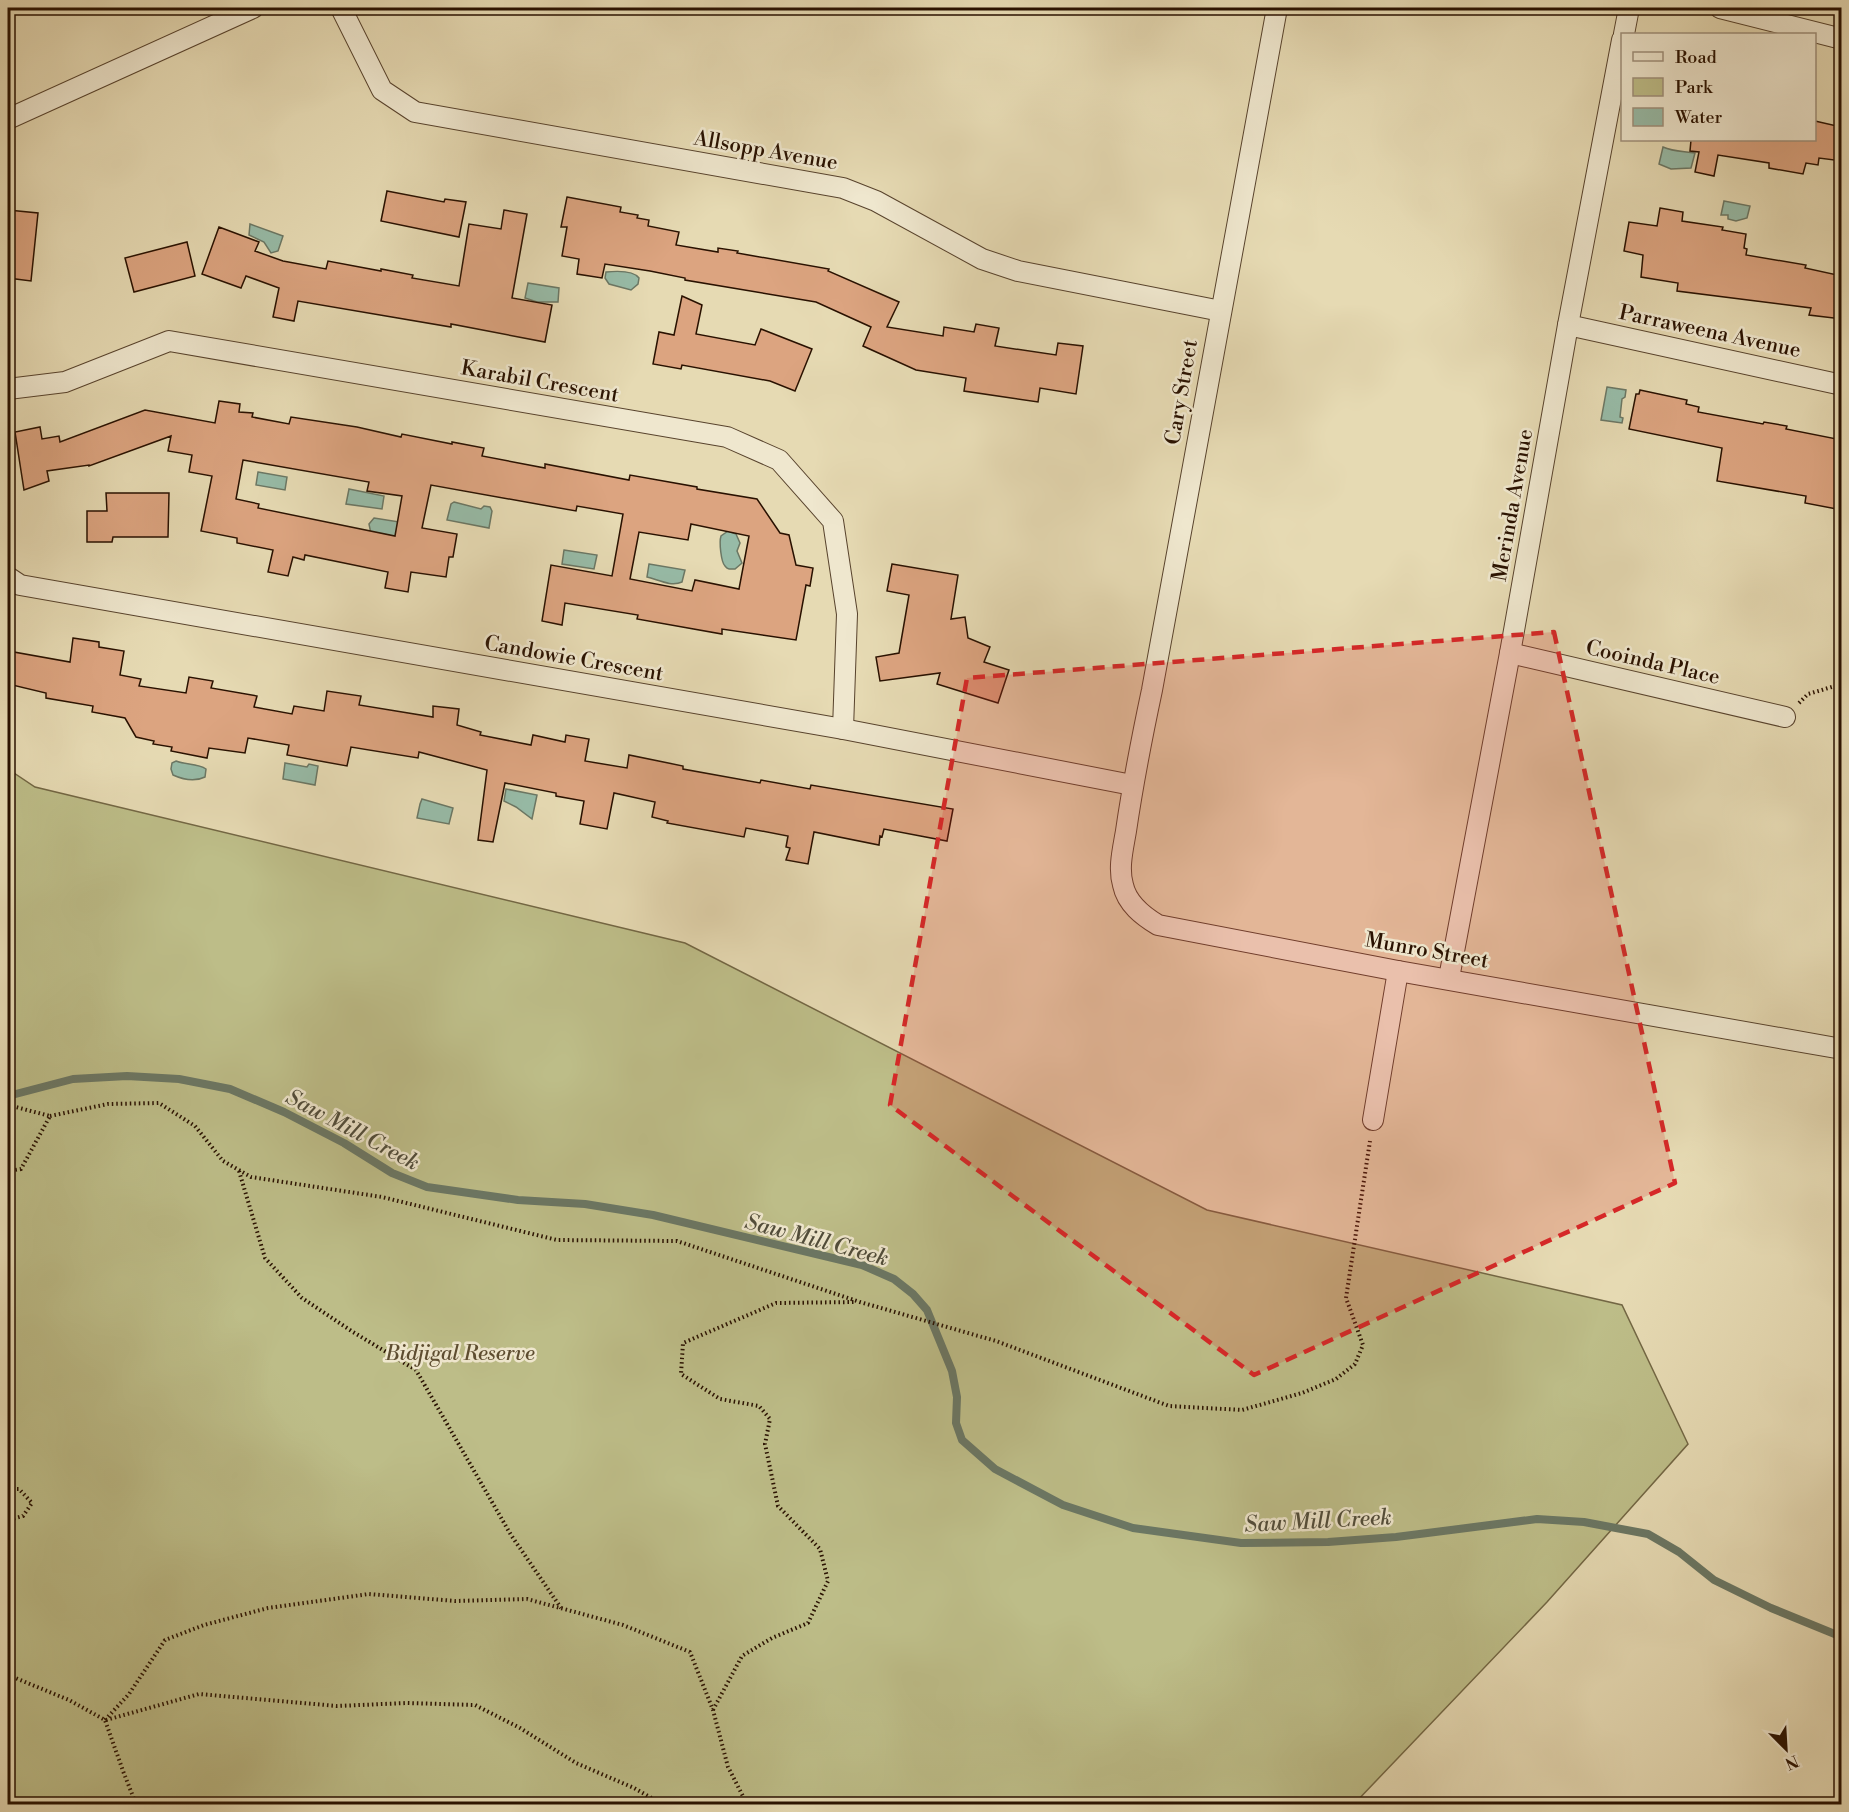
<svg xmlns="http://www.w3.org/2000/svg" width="1849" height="1812" font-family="'Libre Bodoni',serif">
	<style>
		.green { fill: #bdbd88; stroke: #736744; stroke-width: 1.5 }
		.water { fill: #97bba7; stroke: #6b7764; stroke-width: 1.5 }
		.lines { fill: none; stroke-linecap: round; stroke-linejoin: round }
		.stream { stroke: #6b7764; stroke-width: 8 }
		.building { fill: #dca480; stroke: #291100; stroke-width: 1.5; fill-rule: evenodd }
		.minor-casing { stroke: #58432d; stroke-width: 22 }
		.path { stroke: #291100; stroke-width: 4; stroke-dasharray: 1.5 3; stroke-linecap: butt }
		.minor { stroke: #efe7ce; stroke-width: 20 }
		.marked { fill: #d62828; fill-opacity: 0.2; stroke: #d62828; stroke-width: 4.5; stroke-dasharray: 12 8; stroke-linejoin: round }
		.labels { text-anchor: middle; stroke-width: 5; stroke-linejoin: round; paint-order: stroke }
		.street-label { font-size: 21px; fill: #291100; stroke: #efe7ce }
		.park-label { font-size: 21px; font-style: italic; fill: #5d4d30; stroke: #efe7ce }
		.water-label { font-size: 22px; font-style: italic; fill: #504c3a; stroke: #efe7ce }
	</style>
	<rect width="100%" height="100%" fill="#e6dab3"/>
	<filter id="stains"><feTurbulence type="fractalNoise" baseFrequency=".00333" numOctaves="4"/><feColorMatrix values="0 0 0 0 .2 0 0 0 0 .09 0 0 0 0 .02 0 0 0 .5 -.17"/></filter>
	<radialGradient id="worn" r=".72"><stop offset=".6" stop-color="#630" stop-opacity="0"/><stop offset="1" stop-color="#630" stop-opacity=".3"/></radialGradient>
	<path class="green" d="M 8,769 L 35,787 L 685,943 L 1207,1210 L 1622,1305 L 1688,1444 L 1547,1602 L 1354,1804 L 8,1804 Z"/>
	<g class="water">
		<path d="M 1663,147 C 1674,152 1684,151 1695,153 L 1691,168 L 1671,169 L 1659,164 Z"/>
		<path d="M 1724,201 L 1750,206 L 1747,218 L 1736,221 L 1728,219 L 1728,215 L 1721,215 Z"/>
		<path d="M 250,224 L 283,236 L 278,251 L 271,253 L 264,242 L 249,235 Z"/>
		<path d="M 606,272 C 616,271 633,270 639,278 L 638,284 L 631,290 L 609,284 L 605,278 Z"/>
		<path d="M 528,283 L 559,288 L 558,302 L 537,302 L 525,298 Z"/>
		<path d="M 1607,387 L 1626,390 L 1625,397 L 1622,399 L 1620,417 L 1623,418 L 1622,423 L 1601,420 Z"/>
		<path d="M 258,472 L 287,477 L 285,490 L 256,485 Z"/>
		<path d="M 349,489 L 384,496 L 382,509 L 346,504 Z"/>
		<path d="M 454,502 L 481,509 L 484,506 L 490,507 L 492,511 L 489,528 L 447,520 L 451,504 Z"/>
		<path d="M 374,518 L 406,523 L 402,539 L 371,534 L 369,524 Z"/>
		<path d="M 728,531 L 736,534 L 740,543 L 737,551 L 742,563 L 735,569 C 730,569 728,570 725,566 C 721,562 719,542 721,536 Z"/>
		<path d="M 564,550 L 597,555 L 594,569 L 562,564 Z"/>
		<path d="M 649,564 L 685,570 L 682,582 C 671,587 659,580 647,577 Z"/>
		<path d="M 176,761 C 185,765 198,763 206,769 L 205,777 C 195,782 184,780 173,775 L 171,769 L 172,763 Z"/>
		<path d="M 285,763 L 307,767 L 309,764 L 318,766 L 315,785 L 283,779 Z"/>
		<path d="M 506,789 L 537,795 L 532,819 L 516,807 L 504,801 Z"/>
		<path d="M 422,799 L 453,808 L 449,824 L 417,818 L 420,804 Z"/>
	</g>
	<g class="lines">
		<path class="stream" d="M 8,1096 L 73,1079 L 127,1076 L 179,1079 L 230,1089 L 284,1112 L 344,1143 L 392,1173 L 427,1187 L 518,1200 L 585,1204 L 653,1215 L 862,1265 L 894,1279 L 913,1294 L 927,1310 L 952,1371 L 957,1397 L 956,1423 L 962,1440 L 995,1469 L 1063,1505 L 1133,1528 L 1241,1543 L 1328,1542 L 1396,1537 L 1537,1519 L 1584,1522 L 1648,1534 L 1679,1552 L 1714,1580 L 1771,1608 L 1842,1637"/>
	</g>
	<g class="building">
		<path d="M 1815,121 L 1837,126 L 1836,131 L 1842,132 L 1842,161 L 1819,158 L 1818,165 L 1806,163 L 1803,174 L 1769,168 L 1769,163 L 1718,155 L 1714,176 L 1695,172 L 1699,152 L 1690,151 L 1691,140 L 1815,140 Z"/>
		<path d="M 387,191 L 444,202 L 445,199 L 466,202 L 459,237 L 381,221 Z"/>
		<path d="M 567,197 L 621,207 L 620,212 L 638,215 L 637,218 L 649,220 L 648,226 L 679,232 L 676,245 L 718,252 L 718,248 L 738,251 L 737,253 L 829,269 L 828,271 L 899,302 L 887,327 L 943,336 L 944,327 L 974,332 L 976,324 L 999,328 L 995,346 L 1056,355 L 1058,343 L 1083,346 L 1076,394 L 1040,388 L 1038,402 L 964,391 L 966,378 L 916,370 L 863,346 L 871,327 L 816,302 L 685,280 L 685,278 L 650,271 L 605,264 L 602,278 L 577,274 L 579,259 L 562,256 L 567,227 L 561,227 Z"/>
		<path d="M 1660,208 L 1683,212 L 1682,221 L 1723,227 L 1722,230 L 1746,234 L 1744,248 L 1747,249 L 1746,255 L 1806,265 L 1805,268 L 1842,276 L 1842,319 L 1809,315 L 1811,308 L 1677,291 L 1678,283 L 1641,277 L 1643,255 L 1624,251 L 1629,222 L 1657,226 Z"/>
		<path d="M 8,210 L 38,213 L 31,281 L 8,278 Z"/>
		<path d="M 504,210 L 527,214 L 512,298 L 552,305 L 545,342 L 451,324 L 451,327 L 298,301 L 294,321 L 273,317 L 279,288 L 246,276 L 241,288 L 202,274 L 219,227 L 259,242 L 255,251 L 283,261 L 326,269 L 328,261 L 381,271 L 381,269 L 413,275 L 412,278 L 459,286 L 469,224 L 501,229 Z"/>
		<path d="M 187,242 L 195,276 L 134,292 L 125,258 Z"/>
		<path d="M 682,296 L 702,305 L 696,334 L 755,345 L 761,329 L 812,349 L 795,391 L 770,381 L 682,365 L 681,369 L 653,364 L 659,332 L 674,335 Z"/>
		<path d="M 1640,390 L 1687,400 L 1686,404 L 1699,407 L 1698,412 L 1763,424 L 1764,422 L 1787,426 L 1786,429 L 1842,440 L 1842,510 L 1805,503 L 1806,496 L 1717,481 L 1722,448 L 1629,429 L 1636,394 L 1639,394 Z"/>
		<path d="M 219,401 L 240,404 L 239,412 L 253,413 L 252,417 L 289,424 L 291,417 L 357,427 L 401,437 L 402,434 L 452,444 L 452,442 L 484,448 L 482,456 L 545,468 L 545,464 L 629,480 L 630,475 L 697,487 L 697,489 L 757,499 L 780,533 L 789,535 L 796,565 L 813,568 L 810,586 L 806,585 L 796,640 L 722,629 L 722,634 L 637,619 L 638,615 L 565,603 L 562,625 L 542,621 L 551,565 L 612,576 L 623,514 L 577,506 L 576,511 L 431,485 L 422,528 L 457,534 L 453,557 L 449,557 L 446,577 L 411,572 L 408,592 L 385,588 L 388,572 L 305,555 L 304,560 L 293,557 L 288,576 L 268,572 L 273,550 L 237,543 L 237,538 L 201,531 L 212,476 L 189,472 L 192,455 L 168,451 L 171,436 L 89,466 L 89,465 L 47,471 L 49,481 L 24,490 L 15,432 L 40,427 L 42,439 L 59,436 L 60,442 L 145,410 L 215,423 ZM 243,460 L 369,482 L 367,491 L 402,496 L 395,536 L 258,508 L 259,504 L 236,499 ZM 691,524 L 749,536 L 739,589 L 695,580 L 692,591 L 630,579 L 639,532 L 688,540 Z"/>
		<path d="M 106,493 L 169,493 L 168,537 L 113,537 L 112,542 L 87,542 L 87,511 L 107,511 Z"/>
		<path d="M 892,564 L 958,575 L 951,619 L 965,617 L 968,638 L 990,647 L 984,662 L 1009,670 L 998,703 L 937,684 L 940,673 L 880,681 L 876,657 L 899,653 L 909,595 L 887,591 Z"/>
		<path d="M 73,638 L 99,642 L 99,647 L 124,651 L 120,675 L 141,679 L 139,686 L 186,693 L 189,677 L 213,681 L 211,688 L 257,696 L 254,707 L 292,714 L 294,706 L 324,711 L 327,691 L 361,696 L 359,705 L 433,717 L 433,706 L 459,709 L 457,725 L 481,732 L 480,735 L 531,745 L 533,735 L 565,742 L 566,735 L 589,739 L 585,761 L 627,768 L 629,755 L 683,766 L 683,769 L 760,783 L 761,780 L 810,789 L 811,785 L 953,809 L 947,841 L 884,829 L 882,837 L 880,836 L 879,845 L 814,832 L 808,864 L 786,860 L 790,848 L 786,847 L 788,836 L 746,828 L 744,837 L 667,823 L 668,821 L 652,817 L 655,802 L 614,793 L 607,829 L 580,824 L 584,801 L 556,796 L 556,793 L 505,783 L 493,842 L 478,840 L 487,770 L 419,752 L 418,758 L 351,747 L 347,766 L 287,755 L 289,745 L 248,738 L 245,753 L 209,748 L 207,758 L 171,751 L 172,747 L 153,744 L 154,741 L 136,737 L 125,718 L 92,712 L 93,706 L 46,698 L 46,693 L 8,684 L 8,651 L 70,662 Z"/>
	</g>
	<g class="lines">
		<defs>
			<g id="minor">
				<path d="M 341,8 L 382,90 L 415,112 L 843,188 L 876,201 L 982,259 L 1018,271 L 1221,311"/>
				<path d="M 1277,8 L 1152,690 C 1142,737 1133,783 1126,831 C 1123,849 1118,868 1123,885 C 1127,904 1143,916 1158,925 L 1398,971 L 1842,1049"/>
				<path d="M 1720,8 L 1842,39"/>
				<path d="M 1624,34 L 1629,8"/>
				<path d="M 8,119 L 253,8"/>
				<path d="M 1568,325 L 1842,385"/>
				<path d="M 8,389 L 65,382 L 169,341 L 727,437 L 779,460 L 833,521 L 847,614 L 843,729"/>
				<path d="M 8,577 L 20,585 L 843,729 L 1132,785"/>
				<path d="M 1510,653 L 1785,717"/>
				<path d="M 1449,978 L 1510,653 L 1568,325 L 1622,40"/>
				<path d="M 1373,1120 L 1398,971"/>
			</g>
		</defs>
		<use href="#minor" class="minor-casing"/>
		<g class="path">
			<path d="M 1799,703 L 1808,694 L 1842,684"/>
			<path d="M 8,1105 L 50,1116 L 21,1169 L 8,1171"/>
			<path d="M 50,1116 L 108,1104 L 159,1103 L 195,1126 L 223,1161 L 251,1177 L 382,1197 L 557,1240 L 677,1241 L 860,1302 L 996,1341 L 1169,1406 L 1242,1410 L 1302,1393 L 1336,1379 L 1355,1364 L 1363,1345 L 1346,1298 L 1370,1141"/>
			<path d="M 239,1171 L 265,1258 L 302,1298 L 353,1332 L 416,1370 L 511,1535 L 561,1608"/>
			<path d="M 8,1489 L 19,1489 L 32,1503 L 23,1516 L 8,1520"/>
			<path d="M 8,1675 L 69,1700 L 105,1720 L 123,1771 L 136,1804"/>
			<path d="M 713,1710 L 742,1656 L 772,1638 L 808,1623 L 828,1581 L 820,1549 L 778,1506 L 765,1444 L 770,1419 L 759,1406 L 720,1399 L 681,1374 L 683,1343 L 776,1303 L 856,1302"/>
			<path d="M 105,1720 L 129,1694 L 165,1640 L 204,1625 L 268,1608 L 369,1594 L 455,1601 L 527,1599 L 623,1625 L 690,1652 L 713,1710 L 728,1767 L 747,1804"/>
			<path d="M 106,1720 L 199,1694 L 337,1706 L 407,1703 L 475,1705 L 520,1728 L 576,1763 L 634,1788 L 662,1804"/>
		</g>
		<use href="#minor" class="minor"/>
	</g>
	<path class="marked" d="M 1554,632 L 1675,1183 L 1254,1375 L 890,1105 L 967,678 Z"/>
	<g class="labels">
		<g class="street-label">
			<text transform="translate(766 150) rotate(10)" y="7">Allsopp Avenue</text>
			<text transform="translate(1710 331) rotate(12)" y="7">Parraweena Avenue</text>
			<text transform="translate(540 381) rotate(10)" y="7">Karabil Crescent</text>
			<text transform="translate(1181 392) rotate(-80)" y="7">Cary Street</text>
			<text transform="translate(1512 505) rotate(-80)" y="7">Merinda Avenue</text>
			<text transform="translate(574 658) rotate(10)" y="7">Candowie Crescent</text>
			<text transform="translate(1653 662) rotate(13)" y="7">Cooinda Place</text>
			<text transform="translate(1427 950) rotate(10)" y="7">Munro Street</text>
		</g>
		<g class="park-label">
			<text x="460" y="1360">Bidjigal Reserve</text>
		</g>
		<g class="water-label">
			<text transform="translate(353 1129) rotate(28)" y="8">Saw Mill Creek</text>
			<text transform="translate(817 1239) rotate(15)" y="8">Saw Mill Creek</text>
			<text transform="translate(1318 1520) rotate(-3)" y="8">Saw Mill Creek</text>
		</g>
	</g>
	<rect width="1849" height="1812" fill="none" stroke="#e6dab3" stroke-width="30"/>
	<rect x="9" y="9" width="1831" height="1794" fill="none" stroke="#291100" stroke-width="3"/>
	<rect x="15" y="15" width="1819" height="1782" fill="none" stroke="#291100" stroke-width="1.5"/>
	<rect x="1621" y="33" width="195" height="108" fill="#efe7ce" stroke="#a0917c" stroke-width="1.5"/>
	<rect x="1633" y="52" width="30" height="9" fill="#efe7ce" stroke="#a0917c" stroke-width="1.5"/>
	<text x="1675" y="63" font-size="18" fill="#291100">Road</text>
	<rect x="1633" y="78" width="30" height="18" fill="#bdbd88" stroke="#a0917c" stroke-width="1.5"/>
	<text x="1675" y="93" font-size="18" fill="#291100">Park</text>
	<rect x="1633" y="108" width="30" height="18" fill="#97bba7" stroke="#a0917c" stroke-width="1.5"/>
	<text x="1675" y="123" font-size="18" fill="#291100">Water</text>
	<g transform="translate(1786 1749) rotate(156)" stroke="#efe7ce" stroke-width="4.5" paint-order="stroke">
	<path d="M0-4.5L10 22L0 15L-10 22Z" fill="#291100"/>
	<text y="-9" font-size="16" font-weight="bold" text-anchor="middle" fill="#291100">N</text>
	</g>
	<rect width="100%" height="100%" filter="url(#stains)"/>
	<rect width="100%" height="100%" fill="url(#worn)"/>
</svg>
